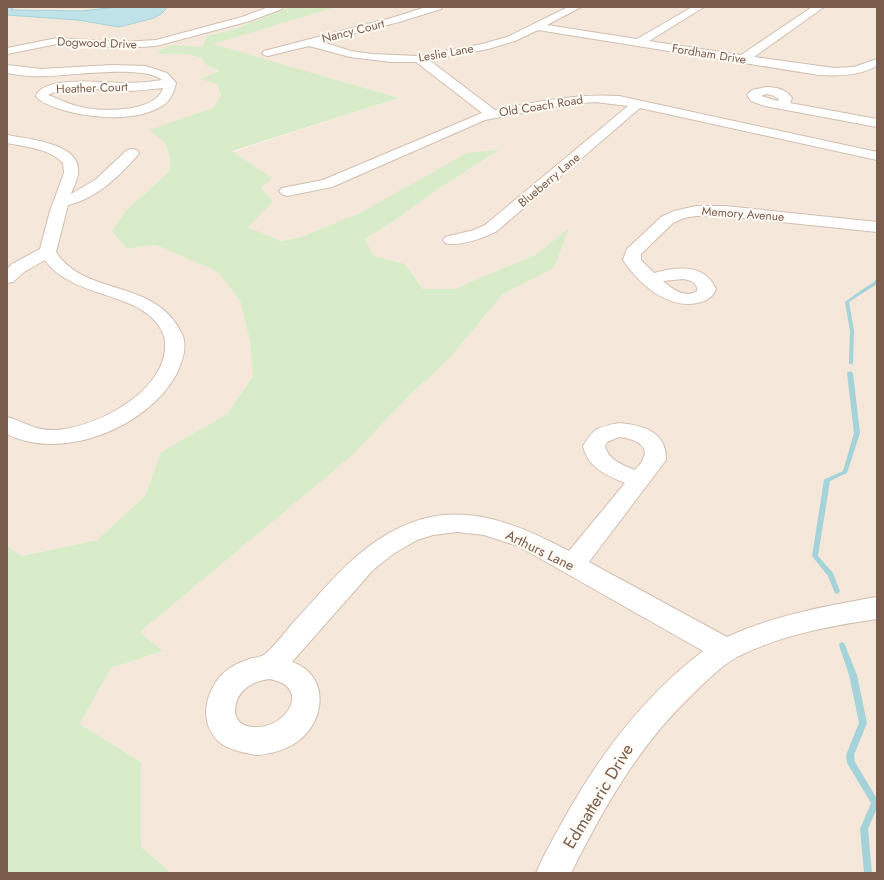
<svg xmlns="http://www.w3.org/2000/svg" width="884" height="880" font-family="Jost,sans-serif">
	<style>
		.residential { fill: #f5e8da }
		.green { fill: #d8ecc9 }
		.water { fill: #bfe3e8; stroke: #a5d3da }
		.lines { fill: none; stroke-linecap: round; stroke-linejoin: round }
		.stream { fill: #a5d3da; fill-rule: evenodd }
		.minor-casing { stroke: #d1beb0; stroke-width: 2 }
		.minor { fill: #fff; fill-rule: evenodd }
		.labels { text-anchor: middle; stroke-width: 4; stroke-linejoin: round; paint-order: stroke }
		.far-street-label { font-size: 12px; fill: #7a5c4d; stroke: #fffaf3 }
		.street-label { font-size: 14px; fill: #7a5c4d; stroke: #fffaf3 }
		.near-street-label { font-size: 17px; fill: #7a5c4d; stroke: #fffaf3 }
	</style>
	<rect width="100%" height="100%" fill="#fdf6ec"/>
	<g class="residential">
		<path d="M 7,7 L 290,7 L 235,29 L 208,36 L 202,47 L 190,47 L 158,54 L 187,54 L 201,58 L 206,65 L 220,72 L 201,79 L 217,84 L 221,95 L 214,108 L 150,131 L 165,143 L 170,158 L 169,172 L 126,210 L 127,249 L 156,245 L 218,272 L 240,301 L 250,341 L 253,376 L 227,414 L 161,452 L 145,496 L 97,540 L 22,556 L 7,546 Z"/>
		<path d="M 336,7 L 877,7 L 877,873 L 171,873 L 141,847 L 141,762 L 80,724 L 111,668 L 163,651 L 140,632 L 281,514 L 448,360 L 503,294 L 554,268 L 568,229 L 535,255 L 477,279 L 455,289 L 423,289 L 405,264 L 374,256 L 365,239 L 394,221 L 431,194 L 498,151 L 362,212 L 301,237 L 282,241 L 248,227 L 272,201 L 232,152 L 399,98 L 212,44 Z"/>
	</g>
	<path class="green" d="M 290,7 L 336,7 L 213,44 L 399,98 L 232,151 L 272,178 L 261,188 L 273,201 L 248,227 L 282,241 L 301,237 L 362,212 L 467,153 L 499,150 L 431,194 L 394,221 L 365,239 L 374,256 L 405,264 L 423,289 L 455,289 L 477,279 L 535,255 L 569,228 L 554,268 L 503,294 L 448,360 L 409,396 L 350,457 L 140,632 L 163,651 L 111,668 L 80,724 L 141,762 L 141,847 L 171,873 L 7,873 L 7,546 L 22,556 L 97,540 L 145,496 L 161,452 L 227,414 L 253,376 L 250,341 L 240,301 L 218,272 L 156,245 L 127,249 L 112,231 L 126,210 L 169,172 L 170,158 L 165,143 L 149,130 L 213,108 L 221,95 L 217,84 L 200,79 L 220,71 L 206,65 L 201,58 L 187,54 L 157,54 L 159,50 L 174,45 L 202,47 L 207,36 L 235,29 Z"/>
	<path class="water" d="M 7,7 L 12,7 L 13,8 L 11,10 L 82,11 L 117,7 L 166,7 L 166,9 L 161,14 L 154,18 L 119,27 L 78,20 L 7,15 Z"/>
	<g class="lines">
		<g class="stream">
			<path d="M 875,280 L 877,280 L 877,284 L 849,302 L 854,331 L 853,363 L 853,364 L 849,364 L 849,363 L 850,331 L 845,302 L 860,291 L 874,282 Z"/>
			<path d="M 850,371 L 853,373 L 860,433 L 847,473 L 830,481 L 818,556 L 833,573 L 840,591 L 839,593 L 837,594 L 835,593 L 834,591 L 828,576 L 812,556 L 824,480 L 825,479 L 843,471 L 854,433 L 847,373 Z"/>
			<path d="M 842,642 L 844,643 L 845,645 L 857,675 L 867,723 L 854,755 L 855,762 L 877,799 L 877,808 L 868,829 L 872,873 L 864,873 L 860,829 L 871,803 L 847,763 L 846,755 L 859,723 L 849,675 L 839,645 L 840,643 Z"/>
		</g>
		<defs>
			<g id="minor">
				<path d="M 269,7 L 283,7 L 282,9 L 250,21 L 156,46 L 122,48 L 57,44 L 7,54 L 7,48 L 57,38 L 122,42 L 156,40 L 242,17 Z"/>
				<path d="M 426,7 L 442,7 L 441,9 L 399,22 L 322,42 L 351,51 L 371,54 L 418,56 L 482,44 L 507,37 L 568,7 L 581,7 L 547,25 L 637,39 L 692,7 L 704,7 L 649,41 L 741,55 L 812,7 L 824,7 L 754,57 L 834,68 L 854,67 L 877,59 L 877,66 C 859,76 839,76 819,75 L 538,30 L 515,41 L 488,49 L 429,60 L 495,110 C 537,102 576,93 619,96 L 877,152 L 877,160 L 640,108 L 497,231 C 484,238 459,247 445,243 L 443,240 L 445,237 L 474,230 L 485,225 L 628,106 L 595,102 L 570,104 L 485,120 L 332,187 L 287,196 L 282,194 L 279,191 L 282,188 L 323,180 L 482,113 L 416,62 L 391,62 L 350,57 L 309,46 L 268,56 L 264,55 L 262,53 L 264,51 L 391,18 Z"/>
				<path d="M 7,65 L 41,69 L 112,65 L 146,66 L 167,73 L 176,83 C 174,91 172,98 165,104 C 138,124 83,118 54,107 C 47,104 40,102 36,96 C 43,75 106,83 124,83 C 137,83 150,82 162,80 C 143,64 70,76 44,76 C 31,77 19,75 7,73 ZM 163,88 C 156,113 101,112 81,107 C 70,105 59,99 48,95 C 71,83 101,91 125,91 C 138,91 150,89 163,88 Z"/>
				<path d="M 766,87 C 775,87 786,89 792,98 L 790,103 L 877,119 L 877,127 L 765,106 L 751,101 L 747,95 L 752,90 ZM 766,94 L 772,95 L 779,99 L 778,101 L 761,96 Z"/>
				<path d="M 7,135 C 27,139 83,143 78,174 C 77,181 73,188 71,194 L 95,180 L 127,150 L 132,149 L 137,150 L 139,153 L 137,156 C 117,178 97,198 68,205 L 56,252 C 86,298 155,277 182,334 C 188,347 182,363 176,375 C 147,427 63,462 7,434 L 7,417 C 26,422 34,431 56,430 C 94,427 150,399 163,360 C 165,353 166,344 164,336 C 148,290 73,301 45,260 L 24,272 L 13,282 L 7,283 L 7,269 L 12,264 L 40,249 L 50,211 L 64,173 L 63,163 C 48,148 27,147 7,143 Z"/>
				<path d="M 696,206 L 725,206 L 877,222 L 877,232 L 725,216 L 696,216 L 684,218 L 673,223 L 641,254 L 641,260 L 654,273 C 677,267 704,263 716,289 C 712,298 707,301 697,303 C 667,309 639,284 623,260 L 627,249 L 661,217 L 674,211 ZM 683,279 C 690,280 698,282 697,291 C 686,299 672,289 663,281 Z"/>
				<path d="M 619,423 C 643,425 667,432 666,460 L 589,562 L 727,637 C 774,615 826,606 877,597 L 877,619 C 829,626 781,635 737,657 C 721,666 706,681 693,694 C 639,745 604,807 571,873 L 536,873 C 544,854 554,837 564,819 C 600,754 644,696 703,651 L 518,546 L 484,535 L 457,532 L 433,535 L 417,540 L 393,554 L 373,570 L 292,662 C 327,674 327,715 302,738 C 291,748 273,754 258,755 C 253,755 247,753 242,752 C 234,750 224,747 218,741 C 201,724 204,700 216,682 C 225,668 238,663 252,658 C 255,658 259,657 262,656 C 269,653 286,631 292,624 C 332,581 369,530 431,517 C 479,507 527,529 569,551 L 625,483 C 606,475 588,468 583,446 C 595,427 598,427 619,423 ZM 619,437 C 630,438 651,444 643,459 C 642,463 638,466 635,470 C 623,465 608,460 605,446 L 607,442 ZM 270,679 C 274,680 278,681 282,683 C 310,698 275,737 244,725 C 239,723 236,718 235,713 C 234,692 251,681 270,679 Z"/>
			</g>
		</defs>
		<use href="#minor" class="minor-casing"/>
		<use href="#minor" class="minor"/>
	</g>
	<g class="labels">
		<g class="far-street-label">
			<text transform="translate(353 31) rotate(-14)" y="4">Nancy Court</text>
			<text transform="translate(97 43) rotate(2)" y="4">Dogwood Drive</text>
			<text transform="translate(446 53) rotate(-10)" y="4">Leslie Lane</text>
			<text transform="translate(709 54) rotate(9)" y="4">Fordham Drive</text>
			<text transform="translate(92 88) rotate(-2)" y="4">Heather Court</text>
			<text transform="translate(541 106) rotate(-9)" y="4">Old Coach Road</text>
			<text transform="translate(549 180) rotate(-40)" y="4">Blueberry Lane</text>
			<text transform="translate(743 214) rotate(4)" y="4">Memory Avenue</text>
		</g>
		<g class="street-label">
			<text transform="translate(540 550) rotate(26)" y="5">Arthurs Lane</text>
		</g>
		<g class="near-street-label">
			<text transform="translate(598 796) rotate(-59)" y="6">Edmatteric Drive</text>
		</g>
	</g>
	<rect width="884" height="880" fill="none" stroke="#7a5c4d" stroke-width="16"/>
</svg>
